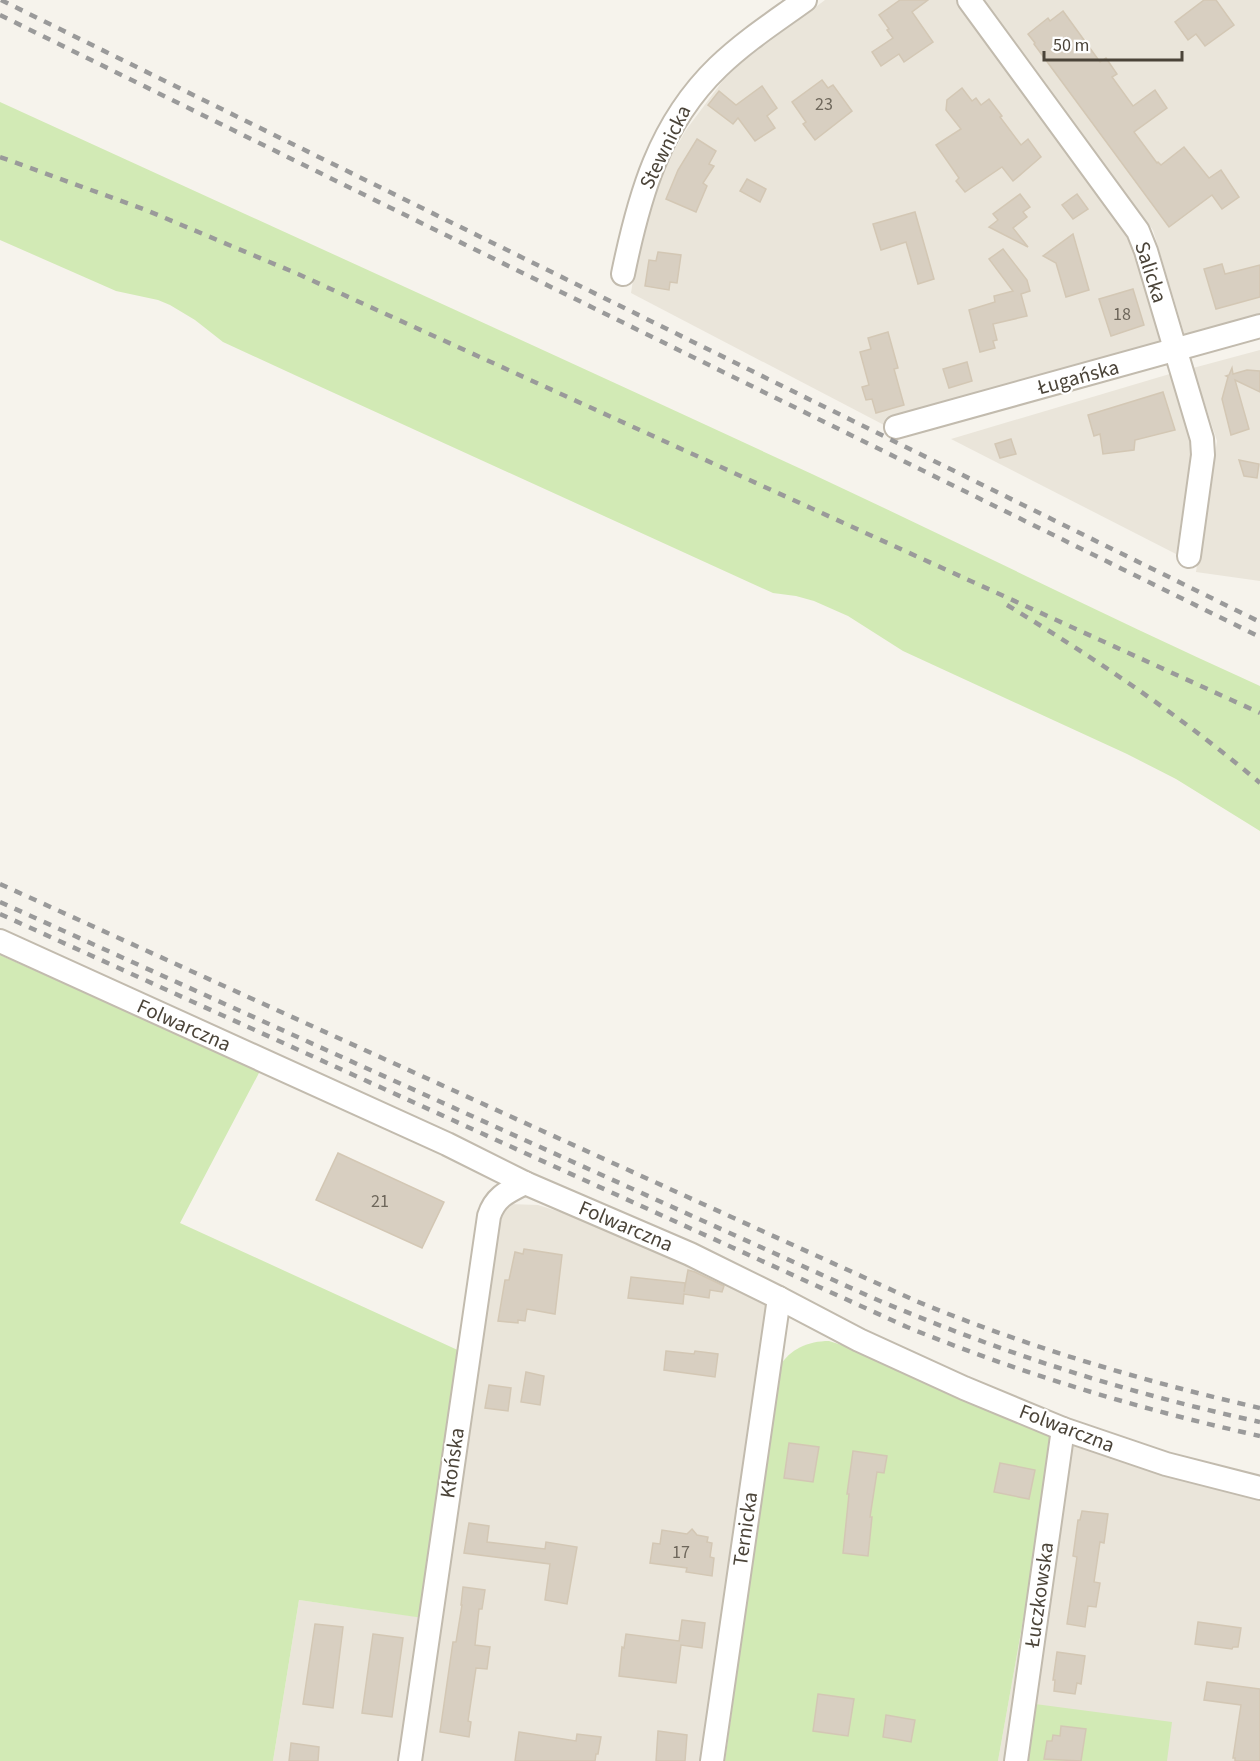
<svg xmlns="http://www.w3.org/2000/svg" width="1260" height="1761" font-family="'Source Sans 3',sans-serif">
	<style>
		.residential { fill: #eae5da }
		.green { fill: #d2eab5 }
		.building { fill: #d8cfc1; stroke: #d3c7b4; stroke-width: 1.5 }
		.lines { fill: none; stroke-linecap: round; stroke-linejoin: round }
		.minor-casing { stroke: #c2bbae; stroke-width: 26 }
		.minor { stroke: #fff; stroke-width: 22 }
		.rail { stroke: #9a9a9a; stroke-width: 4.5; stroke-dasharray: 8 8; stroke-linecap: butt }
		.labels { text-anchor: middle; stroke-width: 4.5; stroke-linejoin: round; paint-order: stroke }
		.number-label { font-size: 18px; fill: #6e675b }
		.street-label { font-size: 21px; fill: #4b4439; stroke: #fff }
	</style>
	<rect width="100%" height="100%" fill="#f6f3ec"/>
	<g class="residential">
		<path d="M 825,0 L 956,0 L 1133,239 L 1163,342 L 884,425 L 631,293 L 640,235 L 652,196 L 667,163 L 686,130 L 724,79 L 742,62 Z"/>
		<path d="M 983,0 L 1260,0 L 1260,314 L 1185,336 L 1153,230 Z"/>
		<path d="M 1260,350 L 1260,581 L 1196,572 L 1217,441 L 1193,368 Z"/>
		<path d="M 1173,373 L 1193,443 L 1176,554 L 951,439 Z"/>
		<path d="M 509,1204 L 538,1205 L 621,1231 L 786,1307 L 725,1761 L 273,1761 L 299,1600 L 420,1617 L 500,1207 Z"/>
		<path d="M 1083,1444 L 1260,1498 L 1260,1761 L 998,1761 L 1054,1447 Z"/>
	</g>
	<g class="green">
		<path d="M 0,102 C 271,226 542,349 812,474 C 962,544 1110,618 1260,686 L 1260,831 L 1176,779 L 1127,754 L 903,651 L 848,616 L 814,601 L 796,596 L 773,593 L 299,377 L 223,342 L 195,320 L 170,305 L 158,300 L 116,291 L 0,240 Z"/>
		<path d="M 0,955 L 260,1071 L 180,1223 L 462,1352 L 423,1618 L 299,1600 L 273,1761 L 0,1761 Z"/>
		<path d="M 829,1341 L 883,1358 L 1053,1437 L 1054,1447 L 998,1761 L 725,1761 L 779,1367 C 790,1349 808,1341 829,1341 Z"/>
		<path d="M 1035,1704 L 1172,1722 L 1167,1761 L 1027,1761 Z"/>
	</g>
	<g class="building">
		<path d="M 900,0 L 928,0 L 912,12 L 933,42 L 904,62 L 899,54 L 881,66 L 872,52 L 893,38 L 887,30 L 889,29 L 879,15 Z"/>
		<path d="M 1204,0 L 1216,0 L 1234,25 L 1205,46 L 1196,34 L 1188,40 L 1175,22 Z"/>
		<path d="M 1063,11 L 1100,62 L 1106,58 L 1117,74 L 1112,77 L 1133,106 L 1155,90 L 1167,108 L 1134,132 L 1157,163 L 1158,162 L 1161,165 L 1184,147 L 1209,178 L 1221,170 L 1239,197 L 1222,209 L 1212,195 L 1169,227 L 1034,44 L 1035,43 L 1028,34 L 1048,18 L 1050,21 Z"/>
		<path d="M 822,80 L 828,88 L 833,85 L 852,111 L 815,140 L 803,124 L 806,122 L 792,102 Z"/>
		<path d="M 762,86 L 777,108 L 767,116 L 775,128 L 755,141 L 738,118 L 733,124 L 708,105 L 719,91 L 736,105 Z"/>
		<path d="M 962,88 L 972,101 L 976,98 L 981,105 L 989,99 L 1002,116 L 1000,117 L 1021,145 L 1028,139 L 1041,157 L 1013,181 L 1002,167 L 965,192 L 956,181 L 959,178 L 936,145 L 961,129 L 946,110 L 947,100 Z"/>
		<path d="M 697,139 L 716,151 L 709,164 L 714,166 L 703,183 L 707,186 L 696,212 L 666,199 L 678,170 Z"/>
		<path d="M 747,179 L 766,189 L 760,202 L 740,191 Z"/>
		<path d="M 1020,194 L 1030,207 L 1023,212 L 1027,217 L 1013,228 L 1028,247 L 989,227 L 998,220 L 993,214 Z"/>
		<path d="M 1077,194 L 1088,209 L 1073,219 L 1062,205 Z"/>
		<path d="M 915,212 L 934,279 L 918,284 L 906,242 L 881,250 L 873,224 Z"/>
		<path d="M 1073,234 L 1089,290 L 1066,297 L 1056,263 L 1043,256 Z"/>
		<path d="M 1003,249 L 1027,280 L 1030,291 L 1021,294 L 1027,316 L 993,324 L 997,340 L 993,341 L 995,348 L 980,352 L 969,310 L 995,302 L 994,296 L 1013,291 L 989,259 Z"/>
		<path d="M 658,252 L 681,255 L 677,283 L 670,282 L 669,290 L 645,286 L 649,260 L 656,261 Z"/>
		<path d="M 1222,264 L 1225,274 L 1260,265 L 1260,297 L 1216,309 L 1204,269 Z"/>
		<path d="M 1133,289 L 1144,325 L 1111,336 L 1099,299 Z"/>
		<path d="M 888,332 L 898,368 L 894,369 L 904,405 L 876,413 L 872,399 L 866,400 L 862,387 L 869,385 L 860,352 L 871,349 L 868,338 Z"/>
		<path d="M 967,362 L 972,381 L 949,388 L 943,369 Z"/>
		<path d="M 1232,368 L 1233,374 L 1247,370 L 1260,371 L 1260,392 L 1235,380 L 1249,429 L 1231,435 L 1222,399 L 1228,377 L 1226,376 L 1229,375 Z"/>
		<path d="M 1163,392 L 1175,430 L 1135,440 L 1134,450 L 1103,454 L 1100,434 L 1094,436 L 1088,415 Z"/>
		<path d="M 1011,439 L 1016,454 L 1000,458 L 995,444 Z"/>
		<path d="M 1239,460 L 1259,464 L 1257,478 L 1244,476 Z"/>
		<path d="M 338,1153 L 444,1202 L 422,1248 L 316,1200 Z"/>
		<path d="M 524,1249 L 562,1255 L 555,1314 L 527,1309 L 525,1321 L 518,1320 L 518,1323 L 498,1321 L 505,1280 L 509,1280 L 515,1252 L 523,1254 Z"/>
		<path d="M 688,1270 L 695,1272 L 724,1286 L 722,1292 L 710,1290 L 709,1298 L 684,1294 L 683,1304 L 628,1298 L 631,1277 L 685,1283 L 684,1292 Z"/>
		<path d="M 666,1351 L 694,1354 L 695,1351 L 718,1354 L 715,1377 L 664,1370 Z"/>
		<path d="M 526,1372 L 544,1376 L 540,1405 L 521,1402 Z"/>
		<path d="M 489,1385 L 511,1388 L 508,1411 L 485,1408 Z"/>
		<path d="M 789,1443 L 819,1447 L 813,1482 L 784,1478 Z"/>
		<path d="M 853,1451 L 887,1456 L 884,1473 L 877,1472 L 870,1517 L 872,1517 L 868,1556 L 843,1553 L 849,1494 L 847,1494 Z"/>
		<path d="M 1000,1463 L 1035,1470 L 1029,1499 L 994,1492 Z"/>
		<path d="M 1082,1511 L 1108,1514 L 1104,1543 L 1100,1542 L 1094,1582 L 1100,1583 L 1096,1607 L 1088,1606 L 1085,1627 L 1067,1624 L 1077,1557 L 1073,1556 L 1078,1520 L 1080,1520 Z"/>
		<path d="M 469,1523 L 489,1526 L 487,1542 L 545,1549 L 546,1542 L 577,1547 L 567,1604 L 545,1600 L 550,1564 L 464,1553 Z"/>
		<path d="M 692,1529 L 697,1535 L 708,1537 L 707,1542 L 712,1543 L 710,1557 L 714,1558 L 712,1576 L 686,1572 L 687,1568 L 650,1563 L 653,1543 L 660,1544 L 662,1530 L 687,1534 Z"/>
		<path d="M 463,1587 L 485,1590 L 482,1609 L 479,1609 L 475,1645 L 490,1647 L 487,1669 L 476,1668 L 468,1721 L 471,1722 L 469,1737 L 440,1732 L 453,1642 L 456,1642 L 462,1605 L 461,1605 Z"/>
		<path d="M 682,1620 L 705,1623 L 702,1648 L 681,1645 L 676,1683 L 619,1676 L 622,1647 L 624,1648 L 626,1634 L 679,1641 Z"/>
		<path d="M 1198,1622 L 1241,1628 L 1238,1647 L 1233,1647 L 1232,1649 L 1195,1644 Z"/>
		<path d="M 315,1624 L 343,1627 L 333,1708 L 303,1704 Z"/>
		<path d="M 373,1634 L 403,1638 L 392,1717 L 362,1713 Z"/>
		<path d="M 1057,1652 L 1085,1656 L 1081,1684 L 1077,1683 L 1075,1694 L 1054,1691 L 1055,1680 L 1053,1680 Z"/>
		<path d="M 1207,1682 L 1260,1689 L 1260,1761 L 1235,1761 L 1235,1758 L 1233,1758 L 1241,1705 L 1204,1700 Z"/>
		<path d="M 818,1694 L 854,1699 L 848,1736 L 813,1731 Z"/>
		<path d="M 886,1715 L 915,1720 L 911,1742 L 883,1737 Z"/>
		<path d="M 1061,1726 L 1086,1729 L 1081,1761 L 1044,1759 L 1047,1741 L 1052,1741 L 1053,1735 L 1060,1736 Z"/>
		<path d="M 658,1731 L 687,1735 L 685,1761 L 656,1761 Z"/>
		<path d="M 519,1732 L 576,1741 L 577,1734 L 601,1737 L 598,1754 L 596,1754 L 595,1761 L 515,1761 Z"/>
		<path d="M 291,1743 L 319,1747 L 318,1761 L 289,1761 Z"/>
	</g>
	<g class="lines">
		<defs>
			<g id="minor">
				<path d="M 969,0 L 1138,231 L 1146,251 L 1202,439 L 1203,455 L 1189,556"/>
				<path d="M 623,274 C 639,196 659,124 718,67 C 745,41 776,21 805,0"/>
				<path d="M 896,427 L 1260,326"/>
				<path d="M 0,941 L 447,1144 L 525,1183 L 690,1254 L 779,1298 L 859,1340 L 964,1388 L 1063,1429 L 1166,1464 L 1260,1488"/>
				<path d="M 410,1761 L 489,1216 C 495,1197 507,1192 525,1183"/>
				<path d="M 712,1761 L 779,1298"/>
				<path d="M 1016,1761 L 1063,1429"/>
			</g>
		</defs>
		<use href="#minor" class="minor-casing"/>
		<use href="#minor" class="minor"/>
		<g class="rail">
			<path d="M 1,0 L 1260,622"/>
			<path d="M 0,15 L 1260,637"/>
			<path d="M 0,157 L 146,210 L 298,274 L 1260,713"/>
			<path d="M 1007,605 C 1096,659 1181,716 1260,783"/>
			<path d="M 0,884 L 916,1301 C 1028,1347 1142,1381 1260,1408"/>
			<path d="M 0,902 L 873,1298 C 1002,1353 1123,1392 1260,1422"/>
			<path d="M 0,914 L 907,1327 C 1022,1374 1139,1409 1260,1436"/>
		</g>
	</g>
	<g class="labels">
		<g class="number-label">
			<text x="824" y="110">23</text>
			<text x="1122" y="320">18</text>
			<text x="380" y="1207">21</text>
			<text x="681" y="1558">17</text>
		</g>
		<g class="street-label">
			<text transform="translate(665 147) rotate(-64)" y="7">Stewnicka</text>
			<text transform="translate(1151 272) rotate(72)" y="7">Salicka</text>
			<text transform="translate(1078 377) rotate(-15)" y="7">Ługańska</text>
			<text transform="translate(184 1025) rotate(24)" y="7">Folwarczna</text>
			<text transform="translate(626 1226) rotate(23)" y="7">Folwarczna</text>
			<text transform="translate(1067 1428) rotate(21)" y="7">Folwarczna</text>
			<text transform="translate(452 1463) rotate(-82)" y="7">Kłońska</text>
			<text transform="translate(745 1529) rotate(-82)" y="7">Ternicka</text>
			<text transform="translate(1039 1595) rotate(-82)" y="7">Łuczkowska</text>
		</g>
	</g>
	<path d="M1044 51v9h138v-9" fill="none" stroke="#4b4439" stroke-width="3"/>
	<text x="1053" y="51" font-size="18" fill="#4b4439" stroke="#ffffff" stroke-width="4.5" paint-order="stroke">50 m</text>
</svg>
